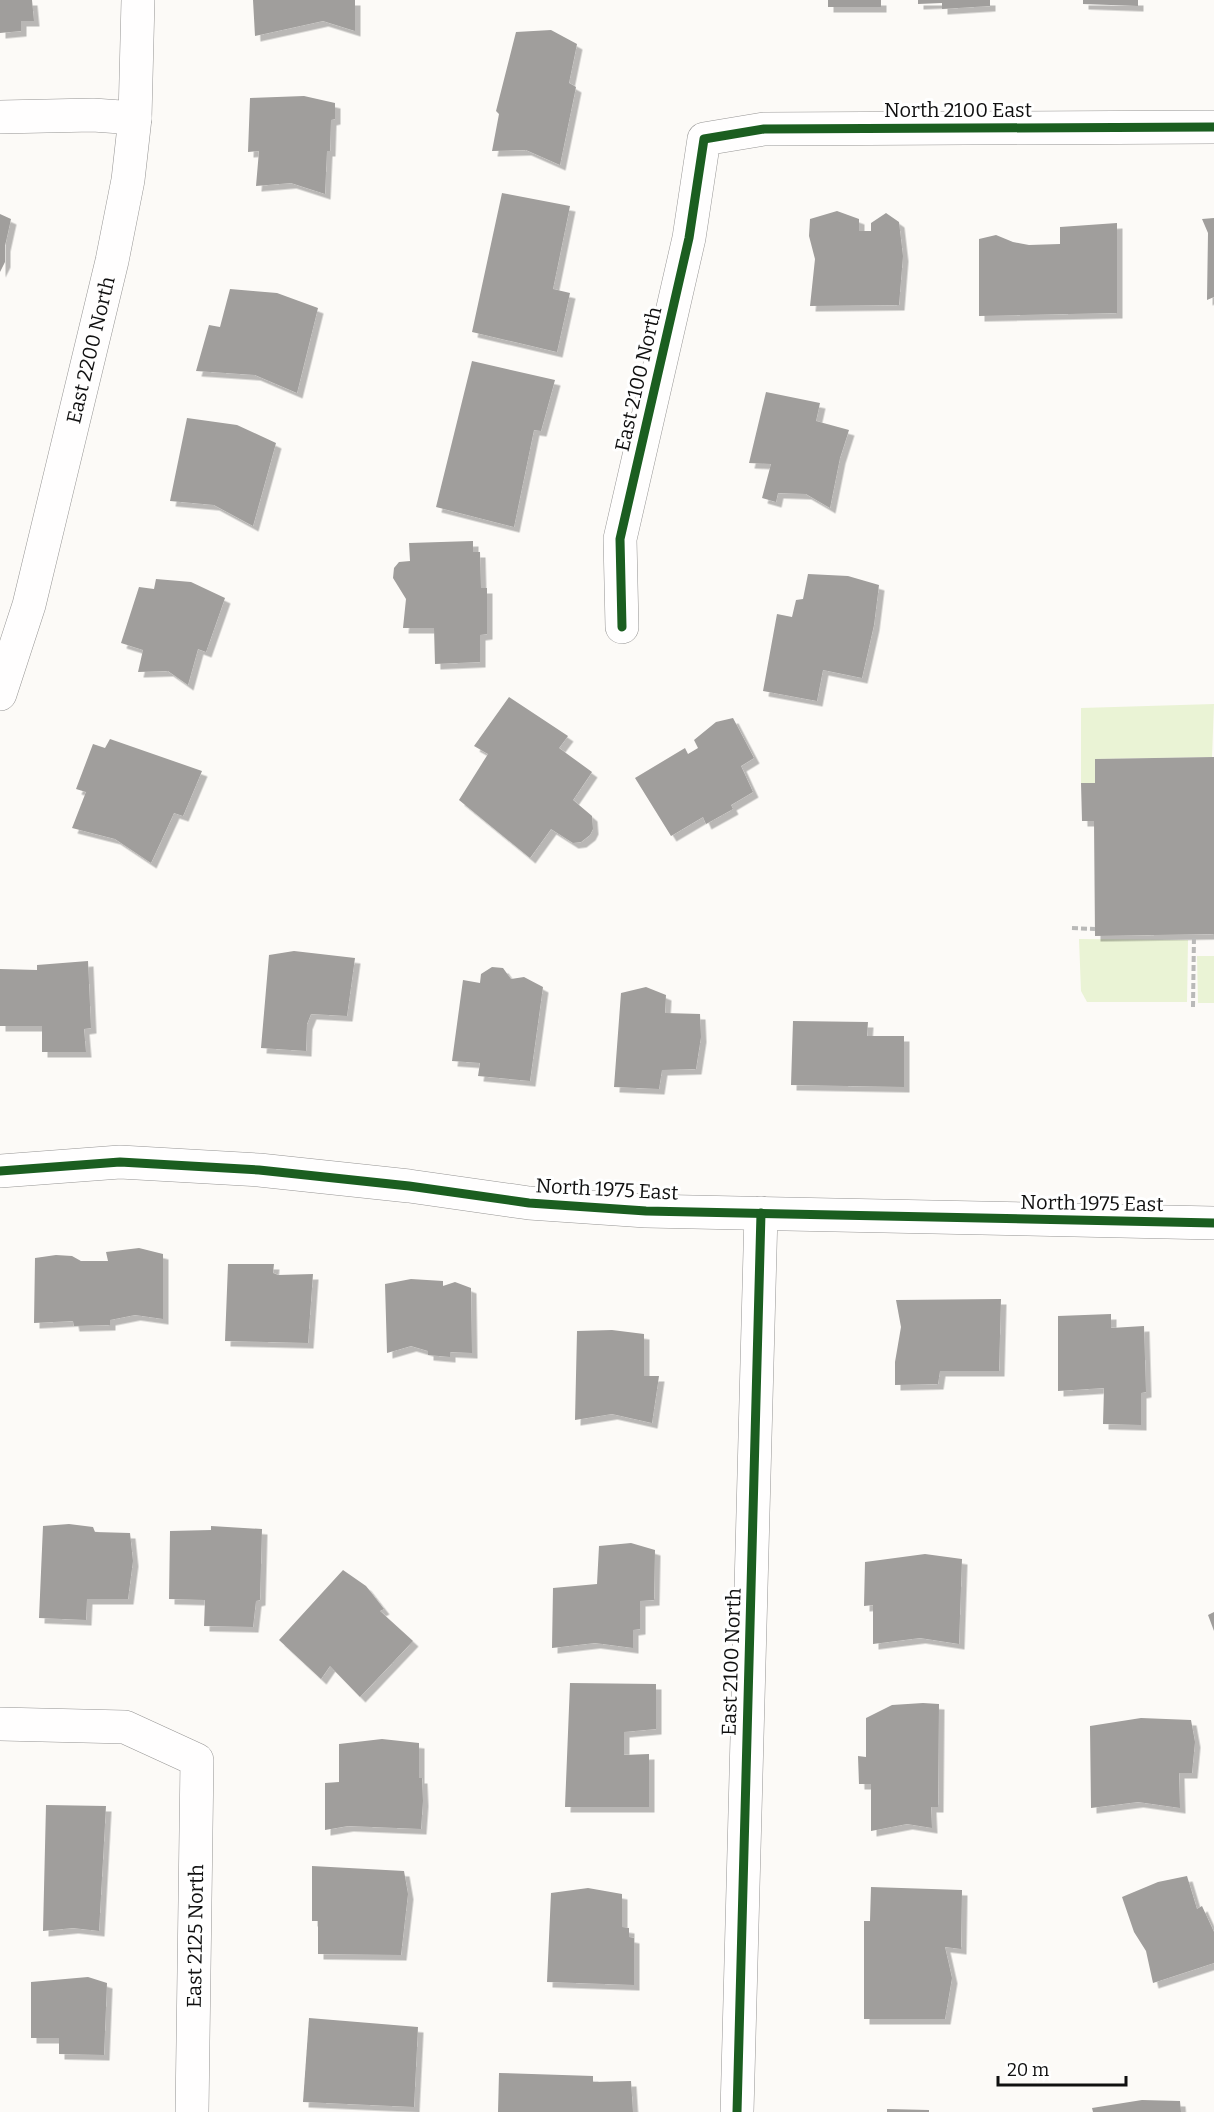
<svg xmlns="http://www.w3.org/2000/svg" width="1214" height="2112" font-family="Bitter,serif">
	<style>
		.green { fill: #eaf3d5 }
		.building { fill: #a09e9c; filter: url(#shadow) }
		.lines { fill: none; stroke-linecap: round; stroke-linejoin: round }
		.minor-casing { stroke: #969594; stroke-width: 34 }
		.path { stroke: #b9b9b8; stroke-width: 4; stroke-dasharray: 6 3; stroke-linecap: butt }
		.minor { stroke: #fffefe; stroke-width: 33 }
		.cycleway-casing { stroke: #fff; stroke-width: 13 }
		.cycleway { stroke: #1b5e20; stroke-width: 9 }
		.labels { text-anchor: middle; stroke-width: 6; stroke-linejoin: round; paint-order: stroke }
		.street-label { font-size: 20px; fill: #101010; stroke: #fff }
	</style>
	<defs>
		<filter id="shadow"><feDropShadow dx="5.5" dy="5.5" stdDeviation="0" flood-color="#0004"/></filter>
	</defs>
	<rect width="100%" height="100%" fill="#fcfaf7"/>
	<g class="green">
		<path d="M 1214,704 L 1212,757 L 1095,759 L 1095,783 L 1081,783 L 1081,708 Z"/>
		<path d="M 1079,939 L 1188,940 L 1187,1002 L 1087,1002 L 1081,991 Z"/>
		<path d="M 1197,956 L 1214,956 L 1214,1003 L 1198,1003 Z"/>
	</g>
	<g class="building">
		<path d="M 0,0 L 32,0 L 34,21 L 21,21 L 21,31 L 0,33 Z"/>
		<path d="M 253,0 L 355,0 L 355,31 L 323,21 L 255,36 Z"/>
		<rect x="828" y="0" width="53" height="7"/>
		<path d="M 918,0 L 990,0 L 990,6 L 942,9 L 942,3 L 918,4 Z"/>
		<path d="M 1083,0 L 1138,0 L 1138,6 L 1083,4 Z"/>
		<path d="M 551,30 L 577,44 L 569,83 L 576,87 L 560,165 L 526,150 L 492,151 L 499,114 L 496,111 L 516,32 Z"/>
		<path d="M 304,96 L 335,103 L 335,119 L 331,120 L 330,151 L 327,151 L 325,194 L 291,183 L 256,186 L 259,151 L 248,152 L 250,98 Z"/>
		<path d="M 502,193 L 570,206 L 553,289 L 570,293 L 557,352 L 472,332 Z"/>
		<path d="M 837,211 L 859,219 L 859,231 L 871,231 L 871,223 L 886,213 L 899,222 L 903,256 L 899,305 L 810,306 L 815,259 L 809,236 L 810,219 Z"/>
		<path d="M 0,214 L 11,219 L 5,246 L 5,262 L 0,272 Z"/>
		<path d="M 1214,218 L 1214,297 L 1207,300 L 1208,233 L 1202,219 Z"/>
		<path d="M 1117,223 L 1117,313 L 979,316 L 979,239 L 996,235 L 1013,242 L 1029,245 L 1060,244 L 1060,227 Z"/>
		<path d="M 230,289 L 277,293 L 318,308 L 297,393 L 255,375 L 196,371 L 209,325 L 220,327 Z"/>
		<path d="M 472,361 L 555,380 L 541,431 L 534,430 L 514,527 L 436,507 Z"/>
		<path d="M 766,392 L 820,403 L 816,421 L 849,430 L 840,458 L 830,508 L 806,494 L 778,493 L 776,502 L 762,498 L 771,464 L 749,463 Z"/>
		<path d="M 187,418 L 237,425 L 276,443 L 253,526 L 214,505 L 170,501 Z"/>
		<path d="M 473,541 L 473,552 L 480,552 L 481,588 L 487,588 L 487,634 L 480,635 L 480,662 L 435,664 L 434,628 L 403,628 L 406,599 L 393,578 L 394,568 L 399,562 L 410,561 L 409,543 Z"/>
		<path d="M 808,574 L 848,576 L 879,585 L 874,625 L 862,678 L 823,670 L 817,701 L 763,691 L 777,614 L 792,617 L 796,600 L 803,599 Z"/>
		<path d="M 156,579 L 191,582 L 225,598 L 206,652 L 198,649 L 188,685 L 168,671 L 138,672 L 143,650 L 121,643 L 139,587 L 154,589 Z"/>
		<path d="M 509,697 L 568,736 L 559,748 L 592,772 L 573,800 L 592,816 L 593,829 L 590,835 L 581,842 L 573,843 L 551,829 L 530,858 L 459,800 L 488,754 L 474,746 Z"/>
		<path d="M 733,718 L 754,758 L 741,766 L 753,792 L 731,805 L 733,809 L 706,824 L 703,817 L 671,836 L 635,778 L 685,748 L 688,754 L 698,748 L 694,740 L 716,722 Z"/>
		<path d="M 110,739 L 202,771 L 183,816 L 174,813 L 151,863 L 115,839 L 72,828 L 86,792 L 76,789 L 93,744 L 105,748 Z"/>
		<path d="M 1214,757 L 1214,934 L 1095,936 L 1094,821 L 1082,821 L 1081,783 L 1095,783 L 1095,759 Z"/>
		<path d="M 294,951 L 355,958 L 347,1016 L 311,1014 L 307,1024 L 306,1051 L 261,1048 L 269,955 Z"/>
		<path d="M 88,961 L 91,1028 L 84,1029 L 86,1052 L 42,1052 L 42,1026 L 0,1026 L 0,969 L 37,970 L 37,965 Z"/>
		<path d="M 492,967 L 503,968 L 511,979 L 524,977 L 543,987 L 530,1081 L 478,1076 L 480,1063 L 452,1061 L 463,980 L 480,983 L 481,974 Z"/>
		<path d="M 646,987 L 666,995 L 665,1013 L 700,1014 L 701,1037 L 696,1069 L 662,1070 L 659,1089 L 614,1087 L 621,993 Z"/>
		<path d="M 793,1021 L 868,1022 L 867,1036 L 904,1036 L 904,1087 L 791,1085 Z"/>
		<path d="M 139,1248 L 163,1254 L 163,1319 L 135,1315 L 110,1320 L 110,1325 L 74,1326 L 73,1321 L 34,1323 L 35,1258 L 56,1255 L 72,1256 L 81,1261 L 108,1261 L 106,1252 Z"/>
		<path d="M 228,1264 L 274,1264 L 273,1273 L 278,1275 L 313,1274 L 308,1343 L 225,1341 Z"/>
		<path d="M 411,1279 L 443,1281 L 443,1286 L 455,1282 L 471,1288 L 472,1353 L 450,1352 L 450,1357 L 428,1355 L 428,1351 L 411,1346 L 387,1353 L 385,1284 Z"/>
		<path d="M 1001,1299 L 999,1371 L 940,1371 L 938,1384 L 895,1385 L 895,1362 L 901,1327 L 896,1300 Z"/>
		<path d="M 1111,1314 L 1111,1328 L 1144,1326 L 1146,1392 L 1141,1393 L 1141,1425 L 1103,1424 L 1104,1388 L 1058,1391 L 1058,1316 Z"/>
		<path d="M 612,1330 L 644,1334 L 644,1376 L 659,1376 L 652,1423 L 612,1414 L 575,1420 L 577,1331 Z"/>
		<path d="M 69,1524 L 93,1527 L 95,1532 L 130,1533 L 133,1561 L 128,1599 L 87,1599 L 86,1620 L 39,1618 L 43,1526 Z"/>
		<path d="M 211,1526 L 262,1529 L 260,1600 L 256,1601 L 253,1627 L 204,1626 L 205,1600 L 169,1599 L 170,1531 L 211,1530 Z"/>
		<path d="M 631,1543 L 655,1550 L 654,1600 L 640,1601 L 640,1629 L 633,1630 L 633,1648 L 595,1643 L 552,1648 L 553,1588 L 597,1584 L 599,1546 Z"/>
		<path d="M 925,1554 L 962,1559 L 959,1644 L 920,1638 L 873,1644 L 873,1605 L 864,1606 L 865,1562 Z"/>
		<path d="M 343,1570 L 366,1586 L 384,1609 L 380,1611 L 413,1641 L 360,1697 L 330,1666 L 321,1679 L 279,1640 Z"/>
		<path d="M 1214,1612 L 1214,1631 L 1208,1615 Z"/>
		<path d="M 570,1683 L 656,1684 L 656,1729 L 624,1732 L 624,1755 L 649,1754 L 649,1807 L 565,1807 Z"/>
		<path d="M 923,1703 L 939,1704 L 938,1807 L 931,1807 L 932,1828 L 907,1824 L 871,1831 L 871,1784 L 859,1784 L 858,1756 L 866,1757 L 866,1718 L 892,1705 Z"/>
		<path d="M 1141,1718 L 1191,1720 L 1195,1742 L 1192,1773 L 1179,1773 L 1180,1808 L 1138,1802 L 1091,1808 L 1090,1726 Z"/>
		<path d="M 382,1739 L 419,1743 L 419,1778 L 422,1778 L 423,1801 L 421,1829 L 348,1826 L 325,1830 L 325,1783 L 339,1782 L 339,1744 Z"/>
		<path d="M 46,1805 L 106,1806 L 99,1931 L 73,1928 L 43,1931 Z"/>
		<path d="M 312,1866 L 404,1871 L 408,1894 L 401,1955 L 318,1954 L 318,1921 L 312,1921 Z"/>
		<path d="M 1187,1876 L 1197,1909 L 1202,1906 L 1214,1932 L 1214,1963 L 1153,1983 L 1146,1951 L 1134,1932 L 1122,1897 L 1158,1882 Z"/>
		<path d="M 871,1887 L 962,1890 L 961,1949 L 945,1947 L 952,1978 L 945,2019 L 864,2019 L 864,1921 L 870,1921 Z"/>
		<path d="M 588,1888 L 622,1894 L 622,1927 L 629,1928 L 629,1937 L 634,1938 L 634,1985 L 547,1982 L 551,1893 Z"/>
		<path d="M 88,1977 L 107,1983 L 104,2055 L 59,2054 L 59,2038 L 31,2038 L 31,1982 Z"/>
		<path d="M 309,2018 L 418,2027 L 414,2107 L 303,2102 Z"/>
		<path d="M 499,2073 L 593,2076 L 593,2082 L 631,2081 L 633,2112 L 498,2112 Z"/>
		<path d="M 1142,2100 L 1180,2101 L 1181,2112 L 1093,2112 L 1092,2108 Z"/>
		<path d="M 887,2109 L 929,2110 L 929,2112 L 887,2112 Z"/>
	</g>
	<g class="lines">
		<defs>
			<g id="minor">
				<path d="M 0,117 L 93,115 L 135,118"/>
				<path d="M 622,627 L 620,539 L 689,238 L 704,139 L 764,129 L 1214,127"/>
				<path id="s1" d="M 0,694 L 29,605 L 112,261 L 128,180 L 135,118 L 138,0"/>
				<path d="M 0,1171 L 120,1162 L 259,1170 L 409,1186 L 529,1203 L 646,1211 L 1214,1223"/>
				<path d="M 0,1724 L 125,1727 L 197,1760 L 192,2112"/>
				<path d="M 737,2112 L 761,1213"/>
			</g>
		</defs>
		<use href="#minor" class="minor-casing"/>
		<g class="path">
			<path d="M 1072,928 L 1095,929"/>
			<path d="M 1193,1007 L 1194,935"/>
		</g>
		<use href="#minor" class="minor"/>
		<defs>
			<g id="cycleway">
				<path d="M 622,627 L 620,539 L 689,238 L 704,139 L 764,129 L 1214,127"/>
				<path d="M 0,1171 L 120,1162 L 259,1170 L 409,1186 L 529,1203 L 646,1211 L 1214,1223"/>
				<path d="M 737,2112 L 761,1213"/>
			</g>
		</defs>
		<use href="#cycleway" class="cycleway-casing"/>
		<use href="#cycleway" class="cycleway"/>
	</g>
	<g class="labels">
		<g class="street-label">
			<text x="958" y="117">North 2100 East</text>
			<text dy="7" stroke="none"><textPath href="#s1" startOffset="356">East 2200 North</textPath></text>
			<text transform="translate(638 379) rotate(-77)" y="7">East 2100 North</text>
			<text transform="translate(607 1189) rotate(3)" y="7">North 1975 East</text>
			<text transform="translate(1092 1203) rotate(1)" y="7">North 1975 East</text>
			<text transform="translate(731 1662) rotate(-88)" y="7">East 2100 North</text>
			<text transform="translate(195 1936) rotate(-89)" y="7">East 2125 North</text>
		</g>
	</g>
	<path d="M998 2076v9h128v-9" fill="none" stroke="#101010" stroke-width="3"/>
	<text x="1007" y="2076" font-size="18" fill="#101010" stroke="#ffffff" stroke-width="4.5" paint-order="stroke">20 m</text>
</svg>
